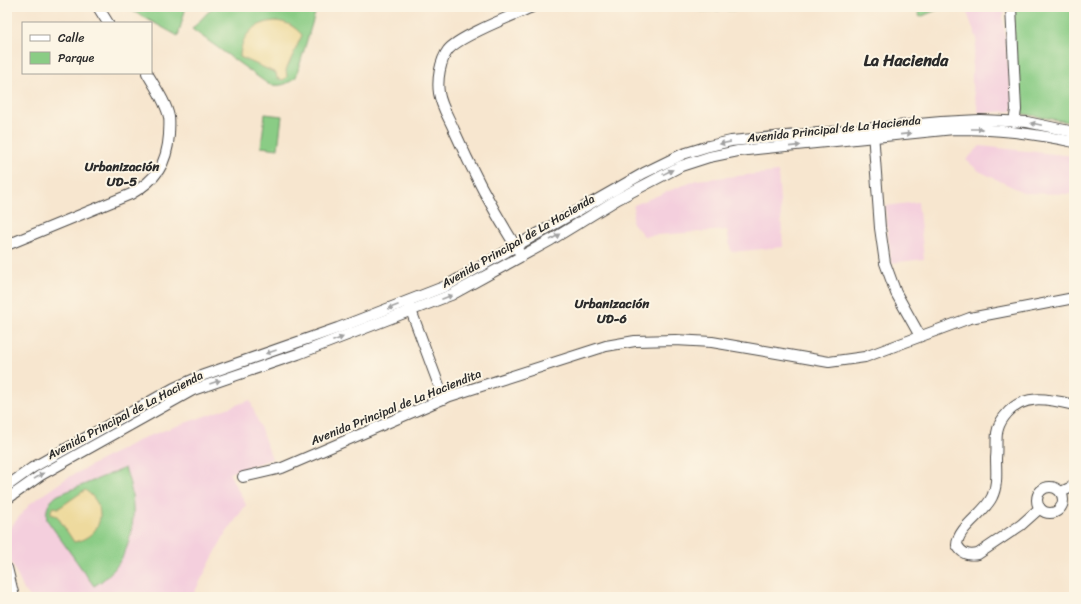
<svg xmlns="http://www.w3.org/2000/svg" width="1081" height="604" font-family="Sriracha,sans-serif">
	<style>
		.built { fill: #f4cfdd }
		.green { fill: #8acc85; stroke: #5a7c58 }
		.sand { fill: #eeda9e; stroke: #8c8264 }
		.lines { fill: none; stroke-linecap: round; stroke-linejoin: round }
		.minor-casing { stroke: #4a4744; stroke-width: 12 }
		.minor { stroke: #fff; stroke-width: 10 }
		.oneway { fill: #a0a0a0 }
		.labels { text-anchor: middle; stroke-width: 4; stroke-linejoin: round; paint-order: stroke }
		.street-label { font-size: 12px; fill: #2b2b2b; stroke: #fcf5e5 }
		.neighbourhood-label { font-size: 13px; font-weight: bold; fill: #2b2b2b; stroke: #fcf5e5 }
		.district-label { font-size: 16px; font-weight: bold; fill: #2b2b2b; stroke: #fcf5e5 }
	</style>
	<rect width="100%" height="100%" fill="#fcf5e5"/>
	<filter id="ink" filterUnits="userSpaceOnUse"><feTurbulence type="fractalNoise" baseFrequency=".025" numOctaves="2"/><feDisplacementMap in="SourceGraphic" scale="8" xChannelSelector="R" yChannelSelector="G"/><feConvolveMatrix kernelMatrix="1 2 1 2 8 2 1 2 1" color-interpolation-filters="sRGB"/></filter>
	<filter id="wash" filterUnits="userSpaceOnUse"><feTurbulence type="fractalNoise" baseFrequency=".012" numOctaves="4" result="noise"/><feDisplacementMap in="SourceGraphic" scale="16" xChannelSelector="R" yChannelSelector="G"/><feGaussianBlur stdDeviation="0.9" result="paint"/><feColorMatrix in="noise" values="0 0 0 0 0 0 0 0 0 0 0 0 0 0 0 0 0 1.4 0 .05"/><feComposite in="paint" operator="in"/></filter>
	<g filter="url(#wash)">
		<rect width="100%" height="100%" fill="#f7e6cf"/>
		<g class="built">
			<path d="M 965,7 L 1006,7 L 1003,17 L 1013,111 L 979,113 L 972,86 L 972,66 L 977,39 Z"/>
			<path d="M 980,146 L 1074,156 L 1074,194 L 1025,193 L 979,171 L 966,160 Z"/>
			<path d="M 778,172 L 783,247 L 731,252 L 727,230 L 644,236 L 632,222 L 634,205 L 696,180 Z"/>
			<path d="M 918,202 L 924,259 L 891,263 L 885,206 Z"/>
			<path d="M 250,400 L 272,459 L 229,473 L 246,505 L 224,536 L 192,597 L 31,597 L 25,592 L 7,553 L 7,531 L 31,503 L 67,478 L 143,438 Z"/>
		</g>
		<g class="green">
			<path d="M 130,7 L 186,7 L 178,36 L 129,9 Z"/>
			<path d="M 213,7 L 317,7 L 296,77 C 287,85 279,87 268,84 L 192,29 Z"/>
			<path d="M 701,7 L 735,7 L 735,10 L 701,11 Z"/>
			<path d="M 916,7 L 944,7 L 920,17 Z"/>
			<path d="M 1012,7 L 1074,7 L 1074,123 L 1018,113 Z"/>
			<path d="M 265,114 L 282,116 L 278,149 L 261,147 Z"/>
			<path d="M 125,468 C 141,509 135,563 94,586 L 47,520 C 45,509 49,501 58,495 Z"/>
		</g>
		<g class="sand">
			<path d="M 275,21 C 287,22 294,26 302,35 L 286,70 L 287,77 L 283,80 L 277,78 L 276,73 L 240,57 C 241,35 254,23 275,21 Z"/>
			<path d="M 85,490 C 110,507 102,537 74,542 L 57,516 L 51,514 L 51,510 L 53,507 L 59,508 Z"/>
		</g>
	</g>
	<g filter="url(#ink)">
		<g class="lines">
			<defs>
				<g id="minor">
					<path d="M 98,7 L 108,23"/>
					<path d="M 1011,7 L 1016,110 L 1014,122"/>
					<path d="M 873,132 L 880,228 L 885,263 L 896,293 L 920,336"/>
					<path d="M 7,245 L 131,194 C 156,180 167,164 169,135 C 169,130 170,122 169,117 C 166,102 155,87 147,73"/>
					<path d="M 518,250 C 494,212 472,171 454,130 C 449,118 441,106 439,93 C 437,80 440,61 448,50 C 459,36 514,15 532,7"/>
					<path d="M 409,305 L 444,399"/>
					<path d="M 243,477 L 282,468 L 450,396 L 606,346 L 635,341 L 675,340 L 712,342 L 829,362 L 865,357 L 970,318 L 1074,298"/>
					<path d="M 7,486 L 32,468 L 174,388 L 201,376 L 338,328 L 446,286 L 644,173 L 683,154 L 709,146 L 731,141 L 941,122 L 980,120 L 1027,122 L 1074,132"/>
					<circle cx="1050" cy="500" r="13"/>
					<path d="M 1061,492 L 1074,486"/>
					<path d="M 7,499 L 41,475 L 193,390 L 298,354 L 451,295 L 551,240 L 618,199 L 681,166 L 709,157 L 738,151 L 954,129 C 998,129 1031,133 1074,142"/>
					<path d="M 1040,508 L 1021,525 L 978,554 C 968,556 962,554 957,545 C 958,527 984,514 992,497 C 998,485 996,470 996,458 C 997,450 996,441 997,433 C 998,427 1001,421 1004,417 C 1022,392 1049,399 1074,405"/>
					<path d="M 7,568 L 14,597"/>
				</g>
			</defs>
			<use href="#minor" class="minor-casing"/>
			<use href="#minor" class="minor"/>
		</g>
		<defs><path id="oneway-solid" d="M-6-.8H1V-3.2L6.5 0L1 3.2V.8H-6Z"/></defs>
		<g class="oneway">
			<use href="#oneway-solid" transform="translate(1036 124) rotate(-168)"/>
			<use href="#oneway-solid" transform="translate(977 129)"/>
			<use href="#oneway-solid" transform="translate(906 134) rotate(-6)"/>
			<use href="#oneway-solid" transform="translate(725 143) rotate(169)"/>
			<use href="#oneway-solid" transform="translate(795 146) rotate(-6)"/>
			<use href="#oneway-solid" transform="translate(668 172) rotate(-26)"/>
			<use href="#oneway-solid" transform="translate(555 237) rotate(-32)"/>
			<use href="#oneway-solid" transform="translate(447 297) rotate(-21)"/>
			<use href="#oneway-solid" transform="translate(393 307) rotate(159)"/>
			<use href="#oneway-solid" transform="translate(338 339) rotate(-21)"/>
			<use href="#oneway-solid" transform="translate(271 352) rotate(161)"/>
			<use href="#oneway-solid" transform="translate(215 382) rotate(-19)"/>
			<use href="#oneway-solid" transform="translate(39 476) rotate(-32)"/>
		</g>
	</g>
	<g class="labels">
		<g class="street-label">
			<text transform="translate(834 129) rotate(-6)" y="4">Avenida Principal de La Hacienda</text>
			<text transform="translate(518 241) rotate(-30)" y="4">Avenida Principal de La Hacienda</text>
			<text transform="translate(396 407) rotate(-22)" y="4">Avenida Principal de La Haciendita</text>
			<text transform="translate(125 415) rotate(-28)" y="4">Avenida Principal de La Hacienda</text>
		</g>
		<g class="neighbourhood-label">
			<text x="122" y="171">Urbanización<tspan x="122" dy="15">UD-5</tspan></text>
			<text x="612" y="308">Urbanización<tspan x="612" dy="15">UD-6</tspan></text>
		</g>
		<g class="district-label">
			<text x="906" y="66">La Hacienda</text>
		</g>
	</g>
	<rect width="1081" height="604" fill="none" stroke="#fcf5e5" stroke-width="24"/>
	<rect x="22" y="22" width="130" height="52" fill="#fcf5e5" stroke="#a8a49b"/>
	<rect x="30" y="35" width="20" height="6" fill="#ffffff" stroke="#a8a49b"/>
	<text x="58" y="42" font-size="12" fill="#2b2b2b">Calle</text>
	<rect x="30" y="52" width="20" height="12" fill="#8acc85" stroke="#a8a49b"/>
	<text x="58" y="62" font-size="12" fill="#2b2b2b">Parque</text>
</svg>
